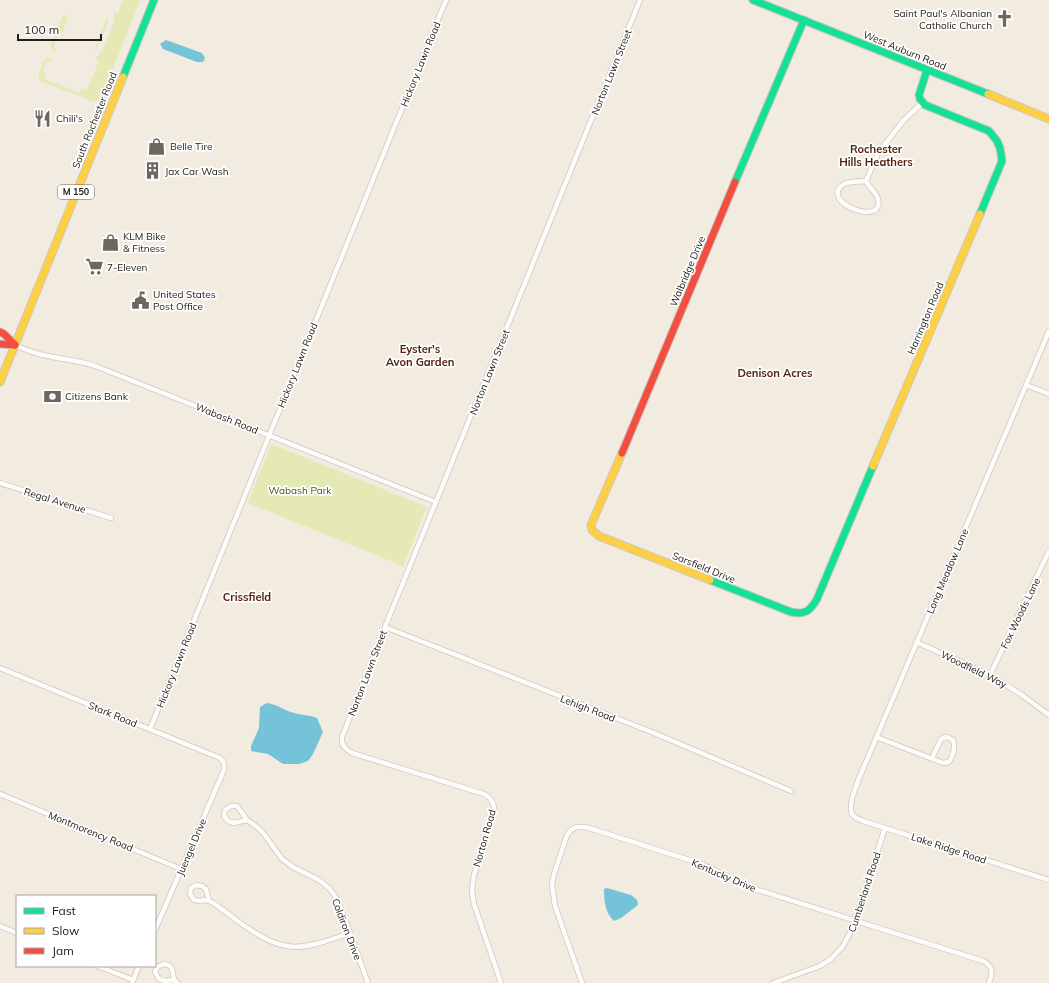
<svg xmlns="http://www.w3.org/2000/svg" width="1049" height="983" font-family="Mulish,sans-serif">
	<style>
		.green { fill: #e5e9b6 }
		.water { fill: #74c3d9 }
		.lines { fill: none; stroke-linecap: round; stroke-linejoin: round }
		.street-casing { stroke: #ccc8bf; stroke-width: 6 }
		.fast-casing { stroke: #ccc8bf; stroke-width: 9 }
		.slow-casing { stroke: #ccc8bf; stroke-width: 9 }
		.jam-casing { stroke: #ccc8bf; stroke-width: 9 }
		.street { stroke: #fdfcfa; stroke-width: 4.5 }
		.fast { stroke: #16e098; stroke-width: 7 }
		.slow { stroke: #ffcf43; stroke-width: 7 }
		.jam { stroke: #f24e42; stroke-width: 7 }
		.labels { text-anchor: middle; stroke-width: 3.5; stroke-linejoin: round; paint-order: stroke }
		.shield { fill: #fff; stroke: #66635e; stroke-width: 1 }
		.shield-label { font-size: 9px; font-weight: bold; fill: #242019 }
		.poi-label { font-size: 10px; fill: #242019; stroke: #fff; text-anchor: start }
		.street-label { font-size: 10px; fill: #242019; stroke: #fff }
		.park-label { font-size: 10px; fill: #4a5110; stroke: #fff }
		.neighbourhood-label { font-size: 11px; font-weight: bold; fill: #53230c; stroke: #fff }
	</style>
	<rect width="100%" height="100%" fill="#f1ebe0"/>
	<g class="green">
		<path d="M 123,0 L 140,0 L 102,97 L 99,101 L 92,101 L 40,81 L 38,76 L 45,59 L 49,57 L 53,61 L 51,62 L 47,61 L 43,72 L 46,74 L 45,79 L 80,93 L 82,89 L 87,90 L 99,61 L 95,58 L 102,52 L 114,22 L 114,12 L 118,14 Z"/>
		<path d="M 65,15 L 68,18 L 62,33 L 59,32 L 53,47 L 57,50 L 56,51 L 53,52 L 50,48 L 62,17 Z"/>
		<path d="M 107,18 L 108,22 L 97,48 L 94,50 Z"/>
		<path d="M 271,444 L 427,507 L 403,566 L 248,503 Z"/>
	</g>
	<g class="water">
		<path d="M 166,40 L 202,53 L 205,58 L 203,62 L 197,62 L 163,49 L 160,44 Z"/>
		<path d="M 267,703 C 277,704 285,711 294,713 C 302,715 309,715 317,718 L 323,732 L 313,754 L 308,761 L 299,764 L 283,764 L 268,754 L 251,751 L 251,746 L 259,728 L 260,707 Z"/>
		<path d="M 607,888 L 631,895 L 637,900 L 638,905 L 621,918 L 614,921 C 605,913 604,900 604,889 Z"/>
	</g>
	<g class="lines">
		<defs>
			<g id="street">
				<path d="M 866,181 C 869,187 876,192 878,199 C 885,224 832,208 838,190 C 839,188 842,185 844,184 C 850,181 859,182 866,181 L 878,153 L 904,120 L 923,102"/>
				<path d="M 1049,331 L 863,769 C 859,778 847,805 852,814 C 854,818 859,819 863,821 L 1049,880"/>
				<path d="M 15,345 C 26,350 36,354 48,356 C 65,360 82,361 98,367 L 436,502"/>
				<path d="M 1026,385 L 1049,394"/>
				<path d="M 0,483 L 111,518"/>
				<path d="M 385,627 L 654,733 L 791,791"/>
				<path d="M 916,642 L 990,675 L 1022,695 L 1049,715"/>
				<path d="M 0,668 L 220,758 L 224,763 L 224,770 L 155,930"/>
				<path d="M 990,675 L 1049,551"/>
				<path d="M 150,729 L 446,0"/>
				<path d="M 876,737 L 943,763 L 949,762 C 953,755 956,747 953,740 L 947,737 L 941,739 L 932,758"/>
				<path d="M 0,794 L 181,869"/>
				<path d="M 247,820 L 234,823 L 228,821 L 224,816 L 225,810 L 231,806 L 237,806 L 247,820 L 257,827 L 264,834 L 282,859 L 293,867 L 319,880 L 330,889 L 335,896 L 341,908 L 368,983"/>
				<path d="M 209,901 L 206,889 L 202,886 L 196,885 L 191,888 L 190,894 L 194,900 C 199,902 204,899 209,901 C 214,902 233,918 239,922 C 285,955 299,951 350,933"/>
				<path d="M 0,926 L 17,933"/>
				<path d="M 98,966 L 133,980"/>
				<path d="M 174,980 C 172,972 174,965 164,964 L 157,967 L 155,972 L 159,979 L 165,981 L 174,980 L 178,983"/>
				<path d="M 132,983 L 139,966"/>
				<path d="M 501,983 L 474,904 L 472,890 L 474,875 L 494,812 C 495,804 491,798 484,794 L 352,753 C 345,749 341,745 342,737 L 385,627 L 640,0"/>
				<path d="M 582,983 L 555,906 L 552,885 L 554,874 L 567,835 L 571,830 L 576,827 L 586,827 L 702,864 L 741,883 L 752,888 L 983,961 C 993,966 993,973 989,983"/>
				<path d="M 773,983 L 820,966 L 831,959 L 843,946 L 852,929 L 885,828"/>
			</g>
			<g id="fast">
				<path d="M 753,0 L 988,94"/>
				<path d="M 927,70 L 919,95 L 920,99 L 925,105 L 989,131 L 997,141 L 1000,148 L 1002,161 L 980,214"/>
				<path d="M 123,77 L 154,0"/>
				<path d="M 735,182 L 804,20"/>
				<path d="M 710,580 L 791,612 C 805,615 810,611 817,599 L 873,466"/>
			</g>
			<g id="slow">
				<path d="M 988,94 L 1049,119"/>
				<path d="M 0,382 L 123,77"/>
				<path d="M 622,453 L 591,525 L 592,530 L 599,536 L 710,580"/>
				<path d="M 873,466 L 980,214"/>
			</g>
			<g id="jam">
				<path d="M 0,332 L 4,334 L 15,345"/>
				<path d="M 0,344 L 15,345"/>
				<path d="M 622,453 L 735,182"/>
			</g>
		</defs>
		<use href="#street" class="street-casing"/>
		<use href="#fast" class="fast-casing"/>
		<use href="#slow" class="slow-casing"/>
		<use href="#jam" class="jam-casing"/>
		<use href="#street" class="street"/>
		<use href="#fast" class="fast"/>
		<use href="#slow" class="slow"/>
		<use href="#jam" class="jam"/>
	</g>
	<defs>
		<symbol id="church-bare" viewBox="-9 -9 18 18"><path d="M-1.2-6h2.4v3.5h3.3v2.4h-3.3V6h-2.4V-.1h-3.3v-2.4h3.3Z" fill="#6c675f" stroke="#fff" stroke-width="2.5" paint-order="stroke"/></symbol>
		<symbol id="restaurant-bare" viewBox="-9 -9 18 18"><path d="M-5-6h1v4h1v-4h1v4h1v-4h1v5L-1.5 .5V6h-2V.5L-5-1ZM5-6V6H3V1.5H1.5Q1.5-4 5-6Z" fill="#6c675f" stroke="#fff" stroke-width="2.5" paint-order="stroke"/></symbol>
		<symbol id="shop-bare" viewBox="-9 -9 18 18"><path d="M-5-2.5h2.3a2.7 3.5 0 0 1 5.4 0H5L5.5 6h-11ZM-1.5-2.5h3a1.5 2.3 0 0 0-3 0Z" fill="#6c675f" stroke="#fff" stroke-width="2.5" paint-order="stroke"/></symbol>
		<symbol id="building-bare" viewBox="-9 -9 18 18"><path d="M-4-6H4V6H1V3H-1V6H-4ZM-2.5-4.3h1.7v1.8h-1.7ZM.8-4.3h1.7v1.8H.8ZM-2.5-1h1.7V.8h-1.7ZM.8-1h1.7V.8H.8Z" fill="#6c675f" stroke="#fff" stroke-width="2.5" paint-order="stroke"/></symbol>
		<symbol id="supermarket-bare" viewBox="-9 -9 18 18"><path d="M-6-5.5h2.5l.6 2H6L4.5 2H-2.5L-4.4-4H-6ZM-1.5 3.2a1.3 1.3 0 1 0 .1 0ZM3 3.2a1.3 1.3 0 1 0 .1 0Z" fill="#6c675f" stroke="#fff" stroke-width="2.5" paint-order="stroke"/></symbol>
		<symbol id="civic-bare" viewBox="-9 -9 18 18"><path d="M-.6-6.5H3V-4.5H.6V-3L4-1V1h2V6H-6V1h2V-1L-.6-3ZM-1.2 2.5V6h2.4V2.5Z" fill="#6c675f" stroke="#fff" stroke-width="2.5" paint-order="stroke"/></symbol>
		<symbol id="bank-bare" viewBox="-9 -9 18 18"><path d="M-6-4H6V4H-6ZM0-2.3a2.3 2.3 0 1 0 0 4.6a2.3 2.3 0 1 0 0-4.6Z" fill="#6c675f" stroke="#fff" stroke-width="2.5" paint-order="stroke"/></symbol>
	</defs>
	<g fill-rule="evenodd">
		<use href="#church-bare" x="992" y="6" width="25" height="25"/>
		<use href="#restaurant-bare" x="30" y="106" width="25" height="25"/>
		<use href="#shop-bare" x="144" y="134" width="25" height="25"/>
		<use href="#building-bare" x="140" y="158" width="25" height="25"/>
		<use href="#shop-bare" x="98" y="230" width="25" height="25"/>
		<use href="#supermarket-bare" x="82" y="254" width="25" height="25"/>
		<use href="#civic-bare" x="128" y="288" width="25" height="25"/>
		<use href="#bank-bare" x="40" y="384" width="25" height="25"/>
	</g>
	<g class="labels">
		<rect class="shield" x="58" y="185" width="36" height="14" rx="3"/>
		<g class="shield-label">
			<text x="76" y="195">M 150</text>
		</g>
		<g class="poi-label">
			<text x="992" y="17" text-anchor="end">Saint Paul's Albanian<tspan x="992" dy="12">Catholic Church</tspan></text>
			<text x="56" y="122">Chili's</text>
			<text x="170" y="150">Belle Tire</text>
			<text x="165" y="175">Jax Car Wash</text>
			<text x="123" y="240">KLM Bike<tspan x="123" dy="12">&amp; Fitness</tspan></text>
			<text x="107" y="271">7-Eleven</text>
			<text x="153" y="298">United States<tspan x="153" dy="12">Post Office</tspan></text>
			<text x="65" y="400">Citizens Bank</text>
		</g>
		<g class="street-label">
			<text transform="translate(905 50) rotate(22)" y="4">West Auburn Road</text>
			<text transform="translate(420 64) rotate(-68)" y="4">Hickory Lawn Road</text>
			<text transform="translate(611 72) rotate(-68)" y="4">Norton Lawn Street</text>
			<text transform="translate(94 120) rotate(-68)" y="4">South Rochester Road</text>
			<text transform="translate(687 271) rotate(-67)" y="4">Walbridge Drive</text>
			<text transform="translate(925 318) rotate(-67)" y="4">Harrington Road</text>
			<text transform="translate(297 365) rotate(-68)" y="4">Hickory Lawn Road</text>
			<text transform="translate(489 372) rotate(-68)" y="4">Norton Lawn Street</text>
			<text transform="translate(227 418) rotate(22)" y="4">Wabash Road</text>
			<text transform="translate(55 500) rotate(17)" y="4">Regal Avenue</text>
			<text transform="translate(704 567) rotate(22)" y="4">Sarsfield Drive</text>
			<text transform="translate(947 571) rotate(-67)" y="4">Long Meadow Lane</text>
			<text transform="translate(1020 613) rotate(-64)" y="4">Fox Woods Lane</text>
			<text transform="translate(176 665) rotate(-68)" y="4">Hickory Lawn Road</text>
			<text transform="translate(974 669) rotate(26)" y="4">Woodfield Way</text>
			<text transform="translate(367 673) rotate(-69)" y="4">Norton Lawn Street</text>
			<text transform="translate(588 708) rotate(21)" y="4">Lehigh Road</text>
			<text transform="translate(113 714) rotate(22)" y="4">Stark Road</text>
			<text transform="translate(91 831) rotate(22)" y="4">Montmorency Road</text>
			<text transform="translate(484 838) rotate(-74)" y="4">Norton Road</text>
			<text transform="translate(191 847) rotate(-67)" y="4">Juengel Drive</text>
			<text transform="translate(949 848) rotate(18)" y="4">Lake Ridge Road</text>
			<text transform="translate(724 875) rotate(23)" y="4">Kentucky Drive</text>
			<text transform="translate(864 892) rotate(-72)" y="4">Cumberland Road</text>
			<text transform="translate(347 929) rotate(69)" y="4">Coldiron Drive</text>
		</g>
		<g class="park-label">
			<text x="300" y="494">Wabash Park</text>
		</g>
		<g class="neighbourhood-label">
			<text x="876" y="153">Rochester<tspan x="876" dy="13">Hills Heathers</tspan></text>
			<text x="420" y="353">Eyster's<tspan x="420" dy="13">Avon Garden</tspan></text>
			<text x="775" y="377">Denison Acres</text>
			<text x="247" y="601">Crissfield</text>
		</g>
	</g>
	<rect x="16" y="895" width="140" height="72" fill="#ffffff" stroke="#a7a6a3"/>
	<rect x="24" y="908" width="20" height="6" fill="#16e098" stroke="#a7a6a3"/>
	<text x="52" y="915" font-size="12" fill="#242019">Fast</text>
	<rect x="24" y="928" width="20" height="6" fill="#ffcf43" stroke="#a7a6a3"/>
	<text x="52" y="935" font-size="12" fill="#242019">Slow</text>
	<rect x="24" y="948" width="20" height="6" fill="#f24e42" stroke="#a7a6a3"/>
	<text x="52" y="955" font-size="12" fill="#242019">Jam</text>
	<path d="M18 34v6h83v-6" fill="none" stroke="#242019" stroke-width="2"/>
	<text x="24" y="34" font-size="12" fill="#242019" stroke="#ffffff" stroke-width="3" paint-order="stroke">100 m</text>
</svg>
